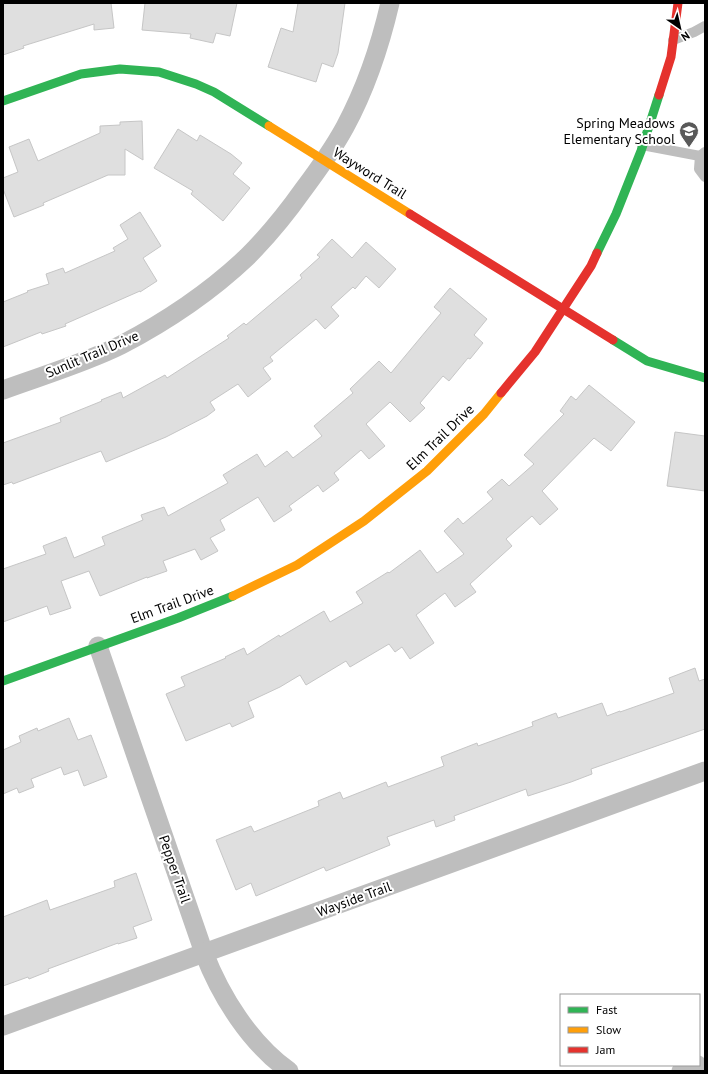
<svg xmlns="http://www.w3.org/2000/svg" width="708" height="1074" font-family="'PT Sans',sans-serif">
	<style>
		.building { fill: #dfdfdf; stroke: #c6c6c6 }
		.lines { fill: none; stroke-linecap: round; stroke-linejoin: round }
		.lane { stroke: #bebebe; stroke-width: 10 }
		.street { stroke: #bebebe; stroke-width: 19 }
		.fast { stroke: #30b455; stroke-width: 9 }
		.slow { stroke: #ff9f0a; stroke-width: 9 }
		.jam { stroke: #e5322d; stroke-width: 9 }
		.labels { text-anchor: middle; stroke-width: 4; stroke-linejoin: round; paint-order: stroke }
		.poi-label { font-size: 14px; fill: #000; stroke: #fff; text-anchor: end }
		.street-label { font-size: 14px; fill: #000; stroke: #fff }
	</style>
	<rect width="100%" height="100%" fill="#fff"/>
	<g class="building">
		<path d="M 3,3 L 111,3 L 114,28 L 94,30 L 94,24 L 23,46 L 24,48 L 3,55 Z"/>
		<path d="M 145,3 L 237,3 L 230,36 L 216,33 L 213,43 L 190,38 L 191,34 L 142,30 Z"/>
		<path d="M 298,3 L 345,3 L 338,53 L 333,67 L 322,63 L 316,82 L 268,67 L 281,28 L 293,32 Z"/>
		<path d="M 142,121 L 143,160 L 125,149 L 125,175 L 108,175 L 43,203 L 44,205 L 14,217 L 3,189 L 3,178 L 18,172 L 9,147 L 29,139 L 38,161 L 100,133 L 100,126 L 120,125 L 120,122 Z"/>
		<path d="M 178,129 L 197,141 L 200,135 L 231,154 L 242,163 L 233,174 L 250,188 L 223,221 L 191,194 L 193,191 L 154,168 Z"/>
		<path d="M 140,212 L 161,246 L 143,258 L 157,281 L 140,292 L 140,291 L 65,324 L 66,326 L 42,334 L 41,332 L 3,347 L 3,302 L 28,292 L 27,291 L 49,284 L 46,274 L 63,268 L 65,273 L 115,251 L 113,248 L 128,239 L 120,225 Z"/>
		<path d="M 332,239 L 352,258 L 366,242 L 396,269 L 379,288 L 366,276 L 355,289 L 353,287 L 331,307 L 339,316 L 325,329 L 316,319 L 270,357 L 273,361 L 263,368 L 271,379 L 248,397 L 238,384 L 210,402 L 215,410 L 207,416 L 166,437 L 106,462 L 101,451 L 13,484 L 12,482 L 3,485 L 3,443 L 61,422 L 60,418 L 102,401 L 101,400 L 121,392 L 123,398 L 165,375 L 167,378 L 229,338 L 227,336 L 244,323 L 246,325 L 302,278 L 300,275 L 320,257 L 317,255 Z"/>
		<path d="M 450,288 L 487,319 L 474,335 L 483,343 L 470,359 L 468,358 L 449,381 L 443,376 L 420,403 L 425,408 L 410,422 L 390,402 L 366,424 L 385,446 L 369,459 L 361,450 L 334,473 L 339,480 L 323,492 L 318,485 L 289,506 L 292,510 L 274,522 L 258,497 L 220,520 L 225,530 L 210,538 L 218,551 L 201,560 L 195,549 L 163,561 L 167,571 L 147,578 L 147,577 L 100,596 L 89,571 L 61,581 L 71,608 L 50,615 L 47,606 L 3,622 L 3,569 L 46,554 L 43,546 L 66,537 L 74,558 L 105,545 L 102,537 L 143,520 L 141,515 L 164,507 L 168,516 L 228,483 L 223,475 L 257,454 L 265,467 L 287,451 L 293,458 L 322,436 L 314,426 L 353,393 L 350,389 L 379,361 L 391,373 L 441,313 L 434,307 Z"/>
		<path d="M 589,385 L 635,422 L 611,451 L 594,438 L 542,491 L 558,509 L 540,525 L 532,516 L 506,539 L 512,546 L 470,584 L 476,592 L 455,607 L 445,593 L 416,615 L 434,643 L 410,659 L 402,647 L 395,652 L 389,644 L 350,667 L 346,661 L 306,685 L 300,675 L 280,687 L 248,702 L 254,717 L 232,727 L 230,723 L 186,741 L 166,694 L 185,686 L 181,677 L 226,658 L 225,657 L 244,648 L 247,655 L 279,635 L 280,637 L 324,611 L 330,622 L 363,603 L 356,592 L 388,572 L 389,573 L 420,550 L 437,573 L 464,554 L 444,531 L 458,518 L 463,524 L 493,499 L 487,492 L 502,479 L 509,486 L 534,464 L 524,455 L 564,414 L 560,411 L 571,396 L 576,400 Z"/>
		<path d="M 675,432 L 705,436 L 705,491 L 667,486 Z"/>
		<path d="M 695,668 L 699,681 L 705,679 L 705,729 L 591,769 L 592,774 L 571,782 L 528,796 L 526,789 L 454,816 L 455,820 L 436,827 L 434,820 L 387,837 L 390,845 L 326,871 L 324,867 L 256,896 L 251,883 L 236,890 L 216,840 L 251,826 L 254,832 L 319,806 L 318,801 L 340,792 L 343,799 L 386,782 L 388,787 L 444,766 L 441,757 L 477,743 L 478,746 L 533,726 L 532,722 L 556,713 L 558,718 L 602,703 L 607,716 L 620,711 L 620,712 L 674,693 L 669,678 Z"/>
		<path d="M 69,718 L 78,740 L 91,735 L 107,777 L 84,786 L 78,770 L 64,775 L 61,767 L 31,779 L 34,787 L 19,793 L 17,788 L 3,794 L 3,750 L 21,742 L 19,736 L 37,728 L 38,731 Z"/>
		<path d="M 136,873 L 152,920 L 133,927 L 137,938 L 118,944 L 118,943 L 48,969 L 49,971 L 29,979 L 28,977 L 3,986 L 3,917 L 47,900 L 50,910 L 115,887 L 114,881 Z"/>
	</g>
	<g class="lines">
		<g class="lane">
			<path d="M 673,40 L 694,32 L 705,26"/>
			<path d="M 642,145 L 700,156"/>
			<path d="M 705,152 L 700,156 L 699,169 L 705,177"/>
		</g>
		<g class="street">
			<path d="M 3,390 C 41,376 85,363 121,345 C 167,321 210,292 247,257 C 268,236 286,214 303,190 C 318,170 333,149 345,127 C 366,88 380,46 390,3"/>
			<path d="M 98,646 L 204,953 C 221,997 250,1043 289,1071"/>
			<path d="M 3,1026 L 705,771"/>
			<path d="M 681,1071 L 698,1065"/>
		</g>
		<g class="fast">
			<path d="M 3,101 L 81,74 L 120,69 L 159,72 L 196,84 L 214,92 L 269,126"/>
			<path d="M 597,253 L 616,214 L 641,151 L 659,95"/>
			<path d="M 613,340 L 647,361 L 705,378"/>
			<path d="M 3,681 L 178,618 L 233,596"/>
		</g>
		<g class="slow">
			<path d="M 269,126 L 410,214"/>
			<path d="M 233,596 L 297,565 L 364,521 L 427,471 L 484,414 L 501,393"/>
		</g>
		<g class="jam">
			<path d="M 659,95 L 671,57 L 678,3"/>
			<path d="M 410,214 L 613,340"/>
			<path d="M 501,393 L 535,352 L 591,266 L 597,253"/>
		</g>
	</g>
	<defs>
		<symbol id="school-pin" viewBox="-11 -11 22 30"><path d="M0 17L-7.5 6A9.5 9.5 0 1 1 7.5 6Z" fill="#595959" stroke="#fff"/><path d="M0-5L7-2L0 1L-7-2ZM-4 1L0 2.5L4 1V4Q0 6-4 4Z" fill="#fff"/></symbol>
	</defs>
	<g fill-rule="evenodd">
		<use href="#school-pin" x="678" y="120" width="22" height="30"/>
	</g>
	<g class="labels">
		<g class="poi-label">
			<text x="675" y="128">Spring Meadows<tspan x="675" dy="16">Elementary School</tspan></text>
		</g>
		<g class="street-label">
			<text transform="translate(370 173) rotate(32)" y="5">Wayword Trail</text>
			<text transform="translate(92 354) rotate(-23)" y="5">Sunlit Trail Drive</text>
			<text transform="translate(440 437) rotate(-44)" y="5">Elm Trail Drive</text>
			<text transform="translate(172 604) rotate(-20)" y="5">Elm Trail Drive</text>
			<text transform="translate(175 869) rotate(71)" y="5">Pepper Trail</text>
			<text transform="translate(354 899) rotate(-20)" y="5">Wayside Trail</text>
		</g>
	</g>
	<rect width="708" height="1074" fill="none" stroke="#000000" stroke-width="8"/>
	<rect x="560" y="994" width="140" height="72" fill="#ffffff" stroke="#999999"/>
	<rect x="568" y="1007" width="20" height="6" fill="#30b455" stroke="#999999"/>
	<text x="596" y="1014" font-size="12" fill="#000000">Fast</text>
	<rect x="568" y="1027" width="20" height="6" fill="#ff9f0a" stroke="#999999"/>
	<text x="596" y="1034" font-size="12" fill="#000000">Slow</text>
	<rect x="568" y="1047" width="20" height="6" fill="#e5322d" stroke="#999999"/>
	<text x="596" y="1054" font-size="12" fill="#000000">Jam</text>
	<g transform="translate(680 28) rotate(146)" stroke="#ffffff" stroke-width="3" paint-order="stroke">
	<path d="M0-3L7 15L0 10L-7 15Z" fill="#000000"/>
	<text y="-6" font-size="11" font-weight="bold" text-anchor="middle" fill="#000000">N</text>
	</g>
</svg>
